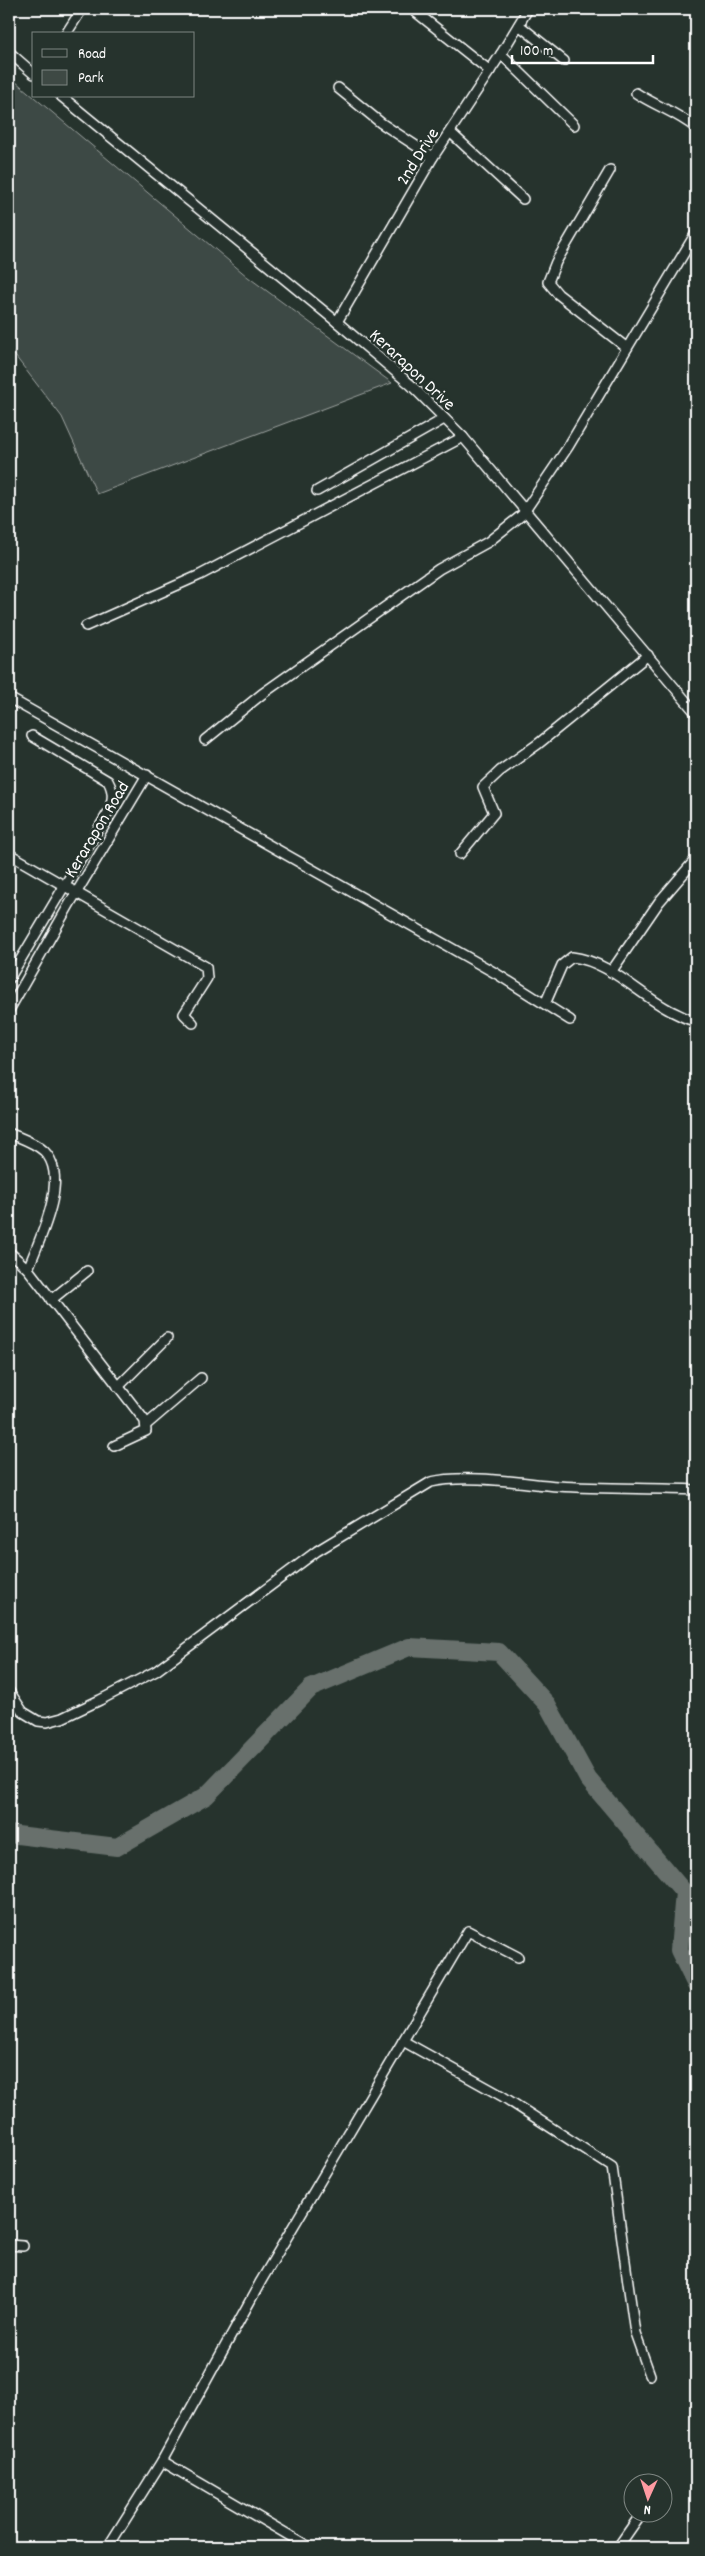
<svg xmlns="http://www.w3.org/2000/svg" width="705" height="2556" font-family="Dekko,sans-serif">
	<style>
		.green { fill: #3e4944; stroke: #9ea4a2 }
		.lines { fill: none; stroke-linecap: round; stroke-linejoin: round }
		.river { stroke: #67706c; stroke-width: 18 }
		.minor-casing { stroke: #fff; stroke-width: 12 }
		.minor { stroke: #26332d; stroke-width: 9 }
		.labels { text-anchor: middle; stroke-width: 5; stroke-linejoin: round; paint-order: stroke }
		.street-label { font-size: 18px; fill: #fff; stroke: #26332d }
	</style>
	<rect width="100%" height="100%" fill="#26332d"/>
	<filter id="ink" filterUnits="userSpaceOnUse"><feTurbulence type="fractalNoise" baseFrequency=".02" numOctaves="2"/><feDisplacementMap in="SourceGraphic" scale="10" xChannelSelector="R" yChannelSelector="G"/><feConvolveMatrix kernelMatrix="1 2 1 2 8 2 1 2 1" color-interpolation-filters="sRGB"/></filter>
	<g filter="url(#ink)">
		<path class="green" d="M 9,76 L 248,277 L 392,383 L 97,494 L 62,417 L 9,348 Z"/>
		<g class="lines">
			<path class="river" d="M 9,1834 L 117,1847 L 206,1796 L 311,1688 L 409,1647 L 499,1652 L 547,1704 L 588,1779 L 684,1892 L 679,1950 L 696,1985"/>
			<defs>
				<g id="minor">
					<path d="M 412,9 L 490,71"/>
					<path d="M 519,25 L 564,61"/>
					<path d="M 66,34 L 82,9"/>
					<path d="M 9,52 L 34,74"/>
					<path d="M 501,54 L 574,125"/>
					<path d="M 338,88 L 381,123 L 433,157"/>
					<path d="M 636,93 C 656,106 678,113 696,128"/>
					<path d="M 61,96 L 337,322 L 411,385 L 463,437 L 696,713"/>
					<path d="M 451,133 L 523,199"/>
					<path d="M 610,170 L 556,262 L 548,282 L 558,294 L 627,348"/>
					<path d="M 337,322 L 433,157 L 501,54 L 528,9"/>
					<path d="M 317,491 L 444,419"/>
					<path d="M 86,626 L 200,575 L 463,437"/>
					<path d="M 9,698 L 497,974 L 570,1020"/>
					<path d="M 205,740 L 262,694 L 439,569 L 488,542 L 522,515 L 568,447 L 696,233"/>
					<path d="M 9,854 L 206,967 L 207,978 L 184,1014 L 193,1023"/>
					<path d="M 460,854 L 494,813 L 483,787 L 500,771 L 538,744 L 648,655"/>
					<path d="M 611,972 L 659,902 L 696,859"/>
					<path d="M 9,979 L 109,811 C 113,799 114,792 108,781 L 32,736"/>
					<path d="M 545,1004 L 562,965 L 572,957 C 609,961 639,995 671,1011 C 680,1015 687,1020 696,1021"/>
					<path d="M 9,1010 L 69,905 L 147,775"/>
					<path d="M 9,1133 C 20,1138 34,1142 44,1151 C 71,1177 39,1240 28,1269"/>
					<path d="M 9,1252 L 28,1269 L 145,1421 L 146,1431 L 114,1446"/>
					<path d="M 51,1300 L 87,1271"/>
					<path d="M 118,1387 L 167,1338"/>
					<path d="M 146,1425 L 201,1378"/>
					<path d="M 9,1691 L 23,1712 L 38,1721 L 47,1722 L 62,1718 L 100,1700 L 156,1671 L 317,1551 L 431,1482 C 467,1474 521,1483 558,1486 C 604,1489 650,1488 696,1490"/>
					<path d="M 403,2041 L 502,2096 L 612,2167 L 635,2333 L 650,2375"/>
					<path d="M 9,2245 L 23,2246"/>
					<path d="M 162,2461 L 309,2547"/>
					<path d="M 108,2547 L 162,2461 L 261,2281 L 468,1931 L 518,1957"/>
					<path d="M 618,2547 L 641,2514"/>
				</g>
			</defs>
			<use href="#minor" class="minor-casing"/>
			<use href="#minor" class="minor"/>
		</g>
	</g>
	<g class="labels">
		<g class="street-label">
			<text transform="translate(417 156) rotate(-58)" y="6">2nd Drive</text>
			<text transform="translate(413 369) rotate(43)" y="6">Kerarapon Drive</text>
			<text transform="translate(96 829) rotate(-59)" y="6">Kerarapon Road</text>
		</g>
	</g>
	<rect width="705" height="2556" fill="none" stroke="#26332d" stroke-width="30"/>
	<rect x="15" y="15" width="675" height="2526" fill="none" stroke="#fff" stroke-width="2" filter="url(#ink)"/>
	<rect x="32" y="32" width="162" height="65" fill="#26332d" stroke="#7d8581"/>
	<rect x="42" y="49" width="25" height="8" fill="#26332d" stroke="#7d8581"/>
	<text x="78" y="58" font-size="15" fill="#ffffff">Road</text>
	<rect x="42" y="70" width="25" height="15" fill="#3e4944" stroke="#7d8581"/>
	<text x="78" y="82" font-size="15" fill="#ffffff">Park</text>
	<g transform="translate(648 2498) rotate(183)"><circle r="24" fill="#26332d" stroke="#7d8581"/>
	<path d="M0-4L9 19L0 12L-9 19Z" fill="#ff9aa2"/>
	<text y="-8" font-size="14" font-weight="bold" text-anchor="middle" fill="#ffffff">N</text>
	</g>
	<path d="M512 55v8h141v-8" fill="none" stroke="#ffffff" stroke-width="2.5"/>
	<text x="520" y="55" font-size="15" fill="#ffffff" stroke="#26332d" stroke-width="4" paint-order="stroke">100 m</text>
</svg>
